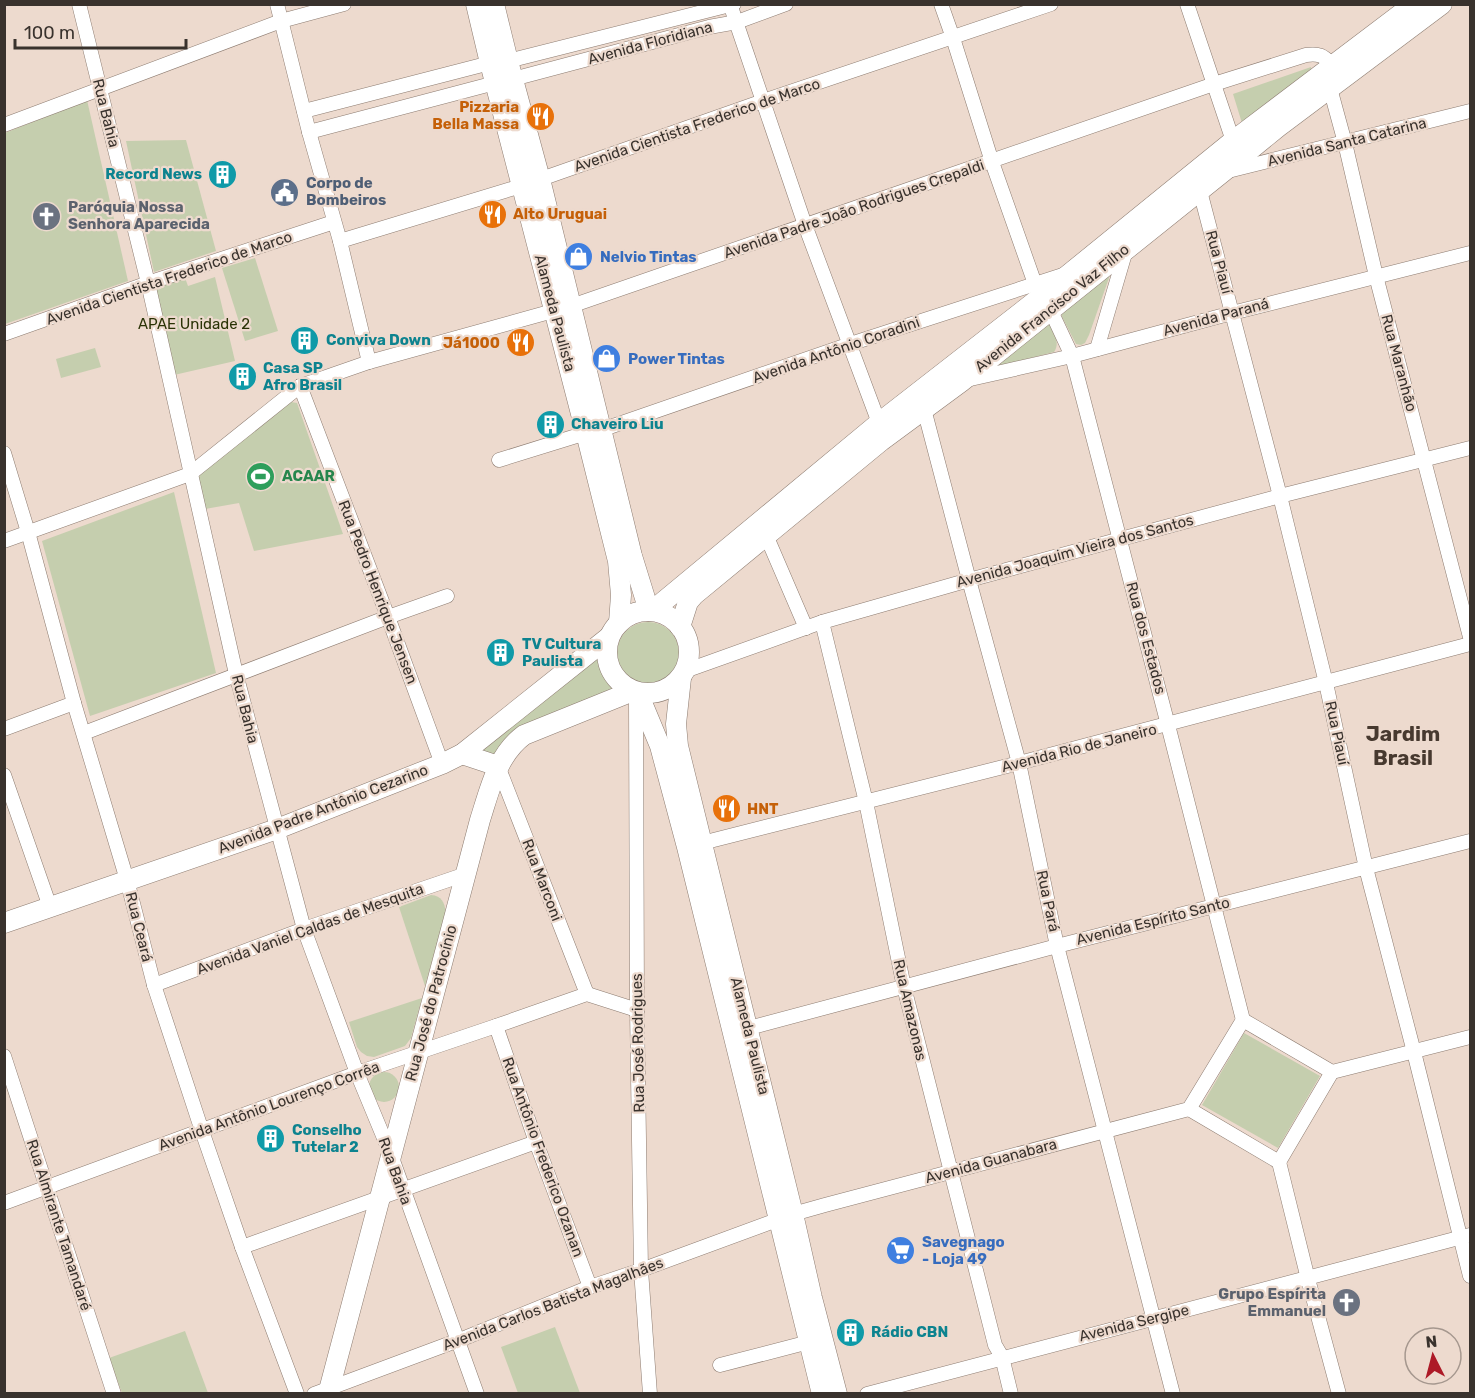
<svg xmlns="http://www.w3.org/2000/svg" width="1475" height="1398" font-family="Rubik,sans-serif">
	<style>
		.green { fill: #c5ceae }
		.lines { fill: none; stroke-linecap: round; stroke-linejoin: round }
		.street-casing { stroke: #8d7c71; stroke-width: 15 }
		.secondary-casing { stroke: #8d7c71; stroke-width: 21 }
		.street { stroke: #fff; stroke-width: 14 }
		.secondary { stroke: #fff; stroke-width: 20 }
		.labels { text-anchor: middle; stroke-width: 4.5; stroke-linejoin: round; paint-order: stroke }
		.street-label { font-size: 15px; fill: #39322d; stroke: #eddace }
		.food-label { font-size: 15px; font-weight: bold; fill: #c56008; stroke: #eddace; text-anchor: end }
		.culture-label { font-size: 15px; font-weight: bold; fill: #0d838f; stroke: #eddace; text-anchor: start }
		.service-label { font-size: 15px; font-weight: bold; fill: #4e5e75; stroke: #eddace; text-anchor: start }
		.worship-label { font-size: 15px; font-weight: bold; fill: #5b616d; stroke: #eddace; text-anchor: start }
		.shop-label { font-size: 15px; font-weight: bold; fill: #366cbe; stroke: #eddace; text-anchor: start }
		.park-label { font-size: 15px; fill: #2a3306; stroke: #eddace }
		.leisure-label { font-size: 15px; font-weight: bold; fill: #27864d; stroke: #eddace; text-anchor: start }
		.district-label { font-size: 21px; font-weight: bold; fill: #47392f; stroke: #eddace }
	</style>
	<rect width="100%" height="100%" fill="#eddace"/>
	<g class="green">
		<path d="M 1311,67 L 1311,71 L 1242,123 L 1233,94 Z"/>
		<path d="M 87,100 L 128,281 L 5,324 L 5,133 Z"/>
		<path d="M 186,140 L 216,251 L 154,272 L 126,141 Z"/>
		<path d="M 255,258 L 278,331 L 245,341 L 222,268 Z"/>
		<path d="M 184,275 L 188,286 L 215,277 L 235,361 L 174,375 L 154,286 Z"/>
		<path d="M 1110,275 L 1089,335 L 1085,343 L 1081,345 L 1076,344 L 1062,317 L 1061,312 Z"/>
		<path d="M 1049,322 C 1053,332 1061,342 1054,352 L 1003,365 L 998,366 L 996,364 Z"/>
		<path d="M 95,348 L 101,367 L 61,378 L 56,359 Z"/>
		<path d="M 291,402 L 297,403 L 343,534 L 254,551 L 239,503 L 205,509 L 198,480 L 201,472 Z"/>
		<path d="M 174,492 L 216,673 L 90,716 L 42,541 Z"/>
		<circle cx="648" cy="653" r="31"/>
		<path d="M 598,655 C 600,668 604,679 614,689 L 499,754 L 489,755 L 480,748 Z"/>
		<path d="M 431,895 C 442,896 444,902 446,912 L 425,986 L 399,907 Z"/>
		<path d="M 422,998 L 411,1038 L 405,1046 L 374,1057 L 367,1056 L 361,1052 L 357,1047 L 349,1022 Z"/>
		<path d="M 1244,1033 L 1320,1076 L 1278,1148 L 1202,1105 Z"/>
		<circle cx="384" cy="1087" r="15"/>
		<path d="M 555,1327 L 580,1393 L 518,1393 L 501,1347 Z"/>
		<path d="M 185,1331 L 208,1393 L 122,1393 L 109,1358 Z"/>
	</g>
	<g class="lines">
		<defs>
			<g id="street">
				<path d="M 79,4 L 148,283 L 236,674 L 304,929 L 357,1073 L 391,1155 L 477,1394"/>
				<path d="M 277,4 L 309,132 L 340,241 L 369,362"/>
				<path d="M 730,4 L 805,225 L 879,423"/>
				<path d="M 941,4 L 953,38 L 992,162 L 1035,284 L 1050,309 L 1072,356 L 1168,725 L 1243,1020"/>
				<path d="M 1187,4 L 1233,141"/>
				<path d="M 508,61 L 734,4"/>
				<path d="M 513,79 L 709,27 L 737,22 L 786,4"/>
				<path d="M 1330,88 L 1345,143 L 1376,276 L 1470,637"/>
				<path d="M 304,111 L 490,63"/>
				<path d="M 4,125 L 281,21 L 344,4"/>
				<path d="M 309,132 L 495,83"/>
				<path d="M 1228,171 L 1470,111"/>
				<path d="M 1200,191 L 1280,496 L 1326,683 L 1366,868 L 1414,1052 L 1470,1276"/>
				<path d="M 340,241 L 521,186 L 763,101 L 1051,4"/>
				<path d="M 4,334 L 148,283 L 334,222"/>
				<path d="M 1097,349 L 1126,250"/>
				<path d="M 966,380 L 1072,356 L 1232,313 L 1470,253"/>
				<path d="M 300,386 L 388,617 L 442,764"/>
				<path d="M 924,409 L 969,580 L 1019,763 L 1057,946 L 1173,1394"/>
				<path d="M 601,430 L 850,344 L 1063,275"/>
				<path d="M 4,453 L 28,532 L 74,703 L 127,880 L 154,985 L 202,1131 L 242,1247 L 297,1394"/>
				<path d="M 499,460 L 586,433"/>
				<path d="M 766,535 L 806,628"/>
				<path d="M 4,541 L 190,474 L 300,386 L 369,362 L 571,306 L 1214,84 L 1306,55 C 1320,53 1323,56 1333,65"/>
				<path d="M 822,622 L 866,802 L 904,987 L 995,1345 L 1002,1357 L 1011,1394"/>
				<path d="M 685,671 L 822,622 L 969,580 L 1280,496 L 1470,448"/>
				<path d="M 636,697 L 637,1010 L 641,1270 L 650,1394"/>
				<path d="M 4,729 L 74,703"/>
				<path d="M 84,733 L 388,617 L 447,596"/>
				<path d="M 498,766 L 587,994"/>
				<path d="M 4,775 L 50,907"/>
				<path d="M 694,845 L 1019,763 L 1470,644"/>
				<path d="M 154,985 L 304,929 L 466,874"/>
				<path d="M 1243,1020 L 1332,1072 L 1470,1037"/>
				<path d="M 496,1026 L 536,1142 L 590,1287"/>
				<path d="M 741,1030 L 1057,946 L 1470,841"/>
				<path d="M 4,1056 L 114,1394"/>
				<path d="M 1189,1109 L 1279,1162 L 1332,1072"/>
				<path d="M 1279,1162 L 1308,1279 L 1339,1394"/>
				<path d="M 4,1203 L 357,1073 L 496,1026 L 587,994 L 637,1010"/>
				<path d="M 242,1247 L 536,1142"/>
				<path d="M 720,1365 L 809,1342"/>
				<path d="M 314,1394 L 467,1337 L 590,1287 L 641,1270 L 793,1214 L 825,1205 L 1189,1109 L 1243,1020"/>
				<path d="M 867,1394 L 1470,1235"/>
			</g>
			<g id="secondary">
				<path d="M 476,4 L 490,63 L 586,433 L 618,561 L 621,595 L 619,623"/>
				<path d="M 494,4 L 508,61 L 540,179 L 632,556 L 649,611"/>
				<circle cx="648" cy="652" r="41"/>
				<path d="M 652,611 L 879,423 L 1042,296 L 1233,141 L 1414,4"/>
				<path d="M 680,627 L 688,602 L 694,595 L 881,441 L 961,382 L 1223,172 L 1278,127 L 1442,4"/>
				<path d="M 681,678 L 676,724 L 678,746 L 793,1214 L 812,1298 L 837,1394"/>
				<path d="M 638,693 L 660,746 L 687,847 L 822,1394"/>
				<path d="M 462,754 L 498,766"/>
				<path d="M 4,923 L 277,829 L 442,764 L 462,754 L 609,637"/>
				<path d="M 328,1394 L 480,820 C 490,789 497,755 524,735 L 633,691"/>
			</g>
		</defs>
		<use href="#street" class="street-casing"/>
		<use href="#secondary" class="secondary-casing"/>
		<use href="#street" class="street"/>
		<use href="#secondary" class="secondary"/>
	</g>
	<defs>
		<symbol id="restaurant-disc" viewBox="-11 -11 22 22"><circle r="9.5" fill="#e8710a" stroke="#eddace"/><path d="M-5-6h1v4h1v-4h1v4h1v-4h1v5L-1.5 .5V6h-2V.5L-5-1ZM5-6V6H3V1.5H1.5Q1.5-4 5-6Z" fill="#fff"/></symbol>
		<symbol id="building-disc" viewBox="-11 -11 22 22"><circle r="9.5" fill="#0f9aa8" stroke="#eddace"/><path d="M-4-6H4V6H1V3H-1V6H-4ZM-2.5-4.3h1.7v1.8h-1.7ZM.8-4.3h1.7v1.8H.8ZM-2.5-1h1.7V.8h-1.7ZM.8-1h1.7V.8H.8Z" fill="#fff"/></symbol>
		<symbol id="civic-disc" viewBox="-11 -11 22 22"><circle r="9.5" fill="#5c6f8a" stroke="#eddace"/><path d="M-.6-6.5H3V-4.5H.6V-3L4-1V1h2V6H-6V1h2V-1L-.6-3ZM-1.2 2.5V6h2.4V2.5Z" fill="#fff"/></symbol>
		<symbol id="church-disc" viewBox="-11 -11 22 22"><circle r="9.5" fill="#6b7280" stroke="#eddace"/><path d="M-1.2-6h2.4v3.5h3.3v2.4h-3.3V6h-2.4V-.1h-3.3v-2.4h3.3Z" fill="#fff"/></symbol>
		<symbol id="shop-disc" viewBox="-11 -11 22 22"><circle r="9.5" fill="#3f7fe0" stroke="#eddace"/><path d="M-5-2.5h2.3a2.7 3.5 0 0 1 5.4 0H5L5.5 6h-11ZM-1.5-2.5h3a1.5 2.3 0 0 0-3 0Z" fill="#fff"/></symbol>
		<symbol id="stadium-disc" viewBox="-11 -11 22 22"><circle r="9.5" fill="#2e9e5b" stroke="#eddace"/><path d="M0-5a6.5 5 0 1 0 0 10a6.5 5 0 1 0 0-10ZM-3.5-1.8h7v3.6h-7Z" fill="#fff"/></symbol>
		<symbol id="supermarket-disc" viewBox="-11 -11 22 22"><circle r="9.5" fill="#3f7fe0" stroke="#eddace"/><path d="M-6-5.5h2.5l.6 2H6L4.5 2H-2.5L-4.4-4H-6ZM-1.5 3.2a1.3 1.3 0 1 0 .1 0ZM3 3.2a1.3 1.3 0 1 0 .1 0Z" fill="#fff"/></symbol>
	</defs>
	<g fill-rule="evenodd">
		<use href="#restaurant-disc" x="524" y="100" width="33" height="33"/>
		<use href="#building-disc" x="206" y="158" width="33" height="33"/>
		<use href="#civic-disc" x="268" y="176" width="33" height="33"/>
		<use href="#restaurant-disc" x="476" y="198" width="33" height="33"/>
		<use href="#church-disc" x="30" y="200" width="33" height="33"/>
		<use href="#shop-disc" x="562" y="240" width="33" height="33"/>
		<use href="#building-disc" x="288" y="324" width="33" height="33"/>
		<use href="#restaurant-disc" x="504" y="326" width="33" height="33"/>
		<use href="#shop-disc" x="590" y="342" width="33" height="33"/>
		<use href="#building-disc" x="226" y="360" width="33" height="33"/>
		<use href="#building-disc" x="534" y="408" width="33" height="33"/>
		<use href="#stadium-disc" x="244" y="460" width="33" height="33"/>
		<use href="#building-disc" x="484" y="636" width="33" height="33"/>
		<use href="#restaurant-disc" x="710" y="792" width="33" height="33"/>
		<use href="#building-disc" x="254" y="1122" width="33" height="33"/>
		<use href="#supermarket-disc" x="884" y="1234" width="33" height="33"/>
		<use href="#church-disc" x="1330" y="1286" width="33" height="33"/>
		<use href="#building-disc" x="834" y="1316" width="33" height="33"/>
	</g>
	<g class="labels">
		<g class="street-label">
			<text transform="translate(650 43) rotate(-15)" y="5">Avenida Floridiana</text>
			<text transform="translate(106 113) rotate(76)" y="5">Rua Bahia</text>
			<text transform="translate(697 125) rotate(-19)" y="5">Avenida Cientista Frederico de Marco</text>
			<text transform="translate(1347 142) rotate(-14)" y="5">Avenida Santa Catarina</text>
			<text transform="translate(854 209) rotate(-19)" y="5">Avenida Padre João Rodrigues Crepaldi</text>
			<text transform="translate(1219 262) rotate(75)" y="5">Rua Piauí</text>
			<text transform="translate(169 278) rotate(-19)" y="5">Avenida Cientista Frederico de Marco</text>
			<text transform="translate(1052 308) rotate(-39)" y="5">Avenida Francisco Vaz Filho</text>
			<text transform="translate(555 313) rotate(75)" y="5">Alameda Paulista</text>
			<text transform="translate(1216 317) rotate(-15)" y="5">Avenida Paraná</text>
			<text transform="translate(836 350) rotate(-19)" y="5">Avenida Antônio Coradini</text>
			<text transform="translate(1399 363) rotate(75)" y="5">Rua Maranhão</text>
			<text transform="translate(1075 551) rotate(-15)" y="5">Avenida Joaquim Vieira dos Santos</text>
			<text transform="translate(378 592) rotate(69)" y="5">Rua Pedro Henrique Jensen</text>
			<text transform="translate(1146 638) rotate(75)" y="5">Rua dos Estados</text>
			<text transform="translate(245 709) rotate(76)" y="5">Rua Bahia</text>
			<text transform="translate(1337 733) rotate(78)" y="5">Rua Piauí</text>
			<text transform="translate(1079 748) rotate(-14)" y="5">Avenida Rio de Janeiro</text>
			<text transform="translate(323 809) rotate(-21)" y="5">Avenida Padre Antônio Cezarino</text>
			<text transform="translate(542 880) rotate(69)" y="5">Rua Marconi</text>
			<text transform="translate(1048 901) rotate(78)" y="5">Rua Pará</text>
			<text transform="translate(1153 921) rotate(-14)" y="5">Avenida Espírito Santo</text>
			<text transform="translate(139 927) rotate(76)" y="5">Rua Ceará</text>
			<text transform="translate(310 929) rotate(-20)" y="5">Avenida Vaniel Caldas de Mesquita</text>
			<text transform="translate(431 1003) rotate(-75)" y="5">Rua José do Patrocínio</text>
			<text transform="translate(910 1010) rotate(77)" y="5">Rua Amazonas</text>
			<text transform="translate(750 1036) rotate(76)" y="5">Alameda Paulista</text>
			<text transform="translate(638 1043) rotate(-91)" y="5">Rua José Rodrigues</text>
			<text transform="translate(269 1106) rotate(-20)" y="5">Avenida Antônio Lourenço Corrêa</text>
			<text transform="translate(543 1157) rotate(70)" y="5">Rua Antônio Frederico Ozanan</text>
			<text transform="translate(991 1161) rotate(-15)" y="5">Avenida Guanabara</text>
			<text transform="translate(395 1171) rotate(70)" y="5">Rua Bahia</text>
			<text transform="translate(59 1225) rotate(72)" y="5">Rua Almirante Tamandaré</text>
			<text transform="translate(553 1304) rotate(-21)" y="5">Avenida Carlos Batista Magalhães</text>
			<text transform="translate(1134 1323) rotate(-14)" y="5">Avenida Sergipe</text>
		</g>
		<g class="food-label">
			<text x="519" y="112">Pizzaria<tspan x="519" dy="17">Bella Massa</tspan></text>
			<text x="513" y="219" text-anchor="start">Alto Uruguai</text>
			<text x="500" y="348">Já1000</text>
			<text x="747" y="814" text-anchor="start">HNT</text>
		</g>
		<g class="culture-label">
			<text x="202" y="179" text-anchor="end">Record News</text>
			<text x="326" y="345">Conviva Down</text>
			<text x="263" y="373">Casa SP<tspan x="263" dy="17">Afro Brasil</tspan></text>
			<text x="571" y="429">Chaveiro Liu</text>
			<text x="522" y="649">TV Cultura<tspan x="522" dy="17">Paulista</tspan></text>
			<text x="292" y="1135">Conselho<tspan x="292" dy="17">Tutelar 2</tspan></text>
			<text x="871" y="1337">Rádio CBN</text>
		</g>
		<g class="service-label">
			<text x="306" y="188">Corpo de<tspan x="306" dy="17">Bombeiros</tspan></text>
		</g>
		<g class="worship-label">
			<text x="68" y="212">Paróquia Nossa<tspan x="68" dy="17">Senhora Aparecida</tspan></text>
			<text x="1326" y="1299" text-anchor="end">Grupo Espírita<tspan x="1326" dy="17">Emmanuel</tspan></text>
		</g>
		<g class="shop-label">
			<text x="600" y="262">Nelvio Tintas</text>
			<text x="628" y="364">Power Tintas</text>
			<text x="922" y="1247">Savegnago<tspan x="922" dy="17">- Loja 49</tspan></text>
		</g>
		<g class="park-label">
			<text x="194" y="329">APAE Unidade 2</text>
		</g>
		<g class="leisure-label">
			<text x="282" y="481">ACAAR</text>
		</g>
		<g class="district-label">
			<text x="1403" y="741">Jardim<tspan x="1403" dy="24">Brasil</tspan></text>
		</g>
	</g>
	<rect width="1475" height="1398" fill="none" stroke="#39322d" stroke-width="12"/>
	<g transform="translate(1433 1356) rotate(354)"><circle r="28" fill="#eddace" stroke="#a5978e" stroke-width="1.5"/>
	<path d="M0-4.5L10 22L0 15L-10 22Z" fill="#ad1a27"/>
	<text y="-9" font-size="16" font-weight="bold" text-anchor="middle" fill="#39322d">N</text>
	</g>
	<path d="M15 39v9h171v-9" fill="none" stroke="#39322d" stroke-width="3"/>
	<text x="24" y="39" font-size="18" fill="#39322d" stroke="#eddace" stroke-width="4.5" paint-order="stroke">100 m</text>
</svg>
